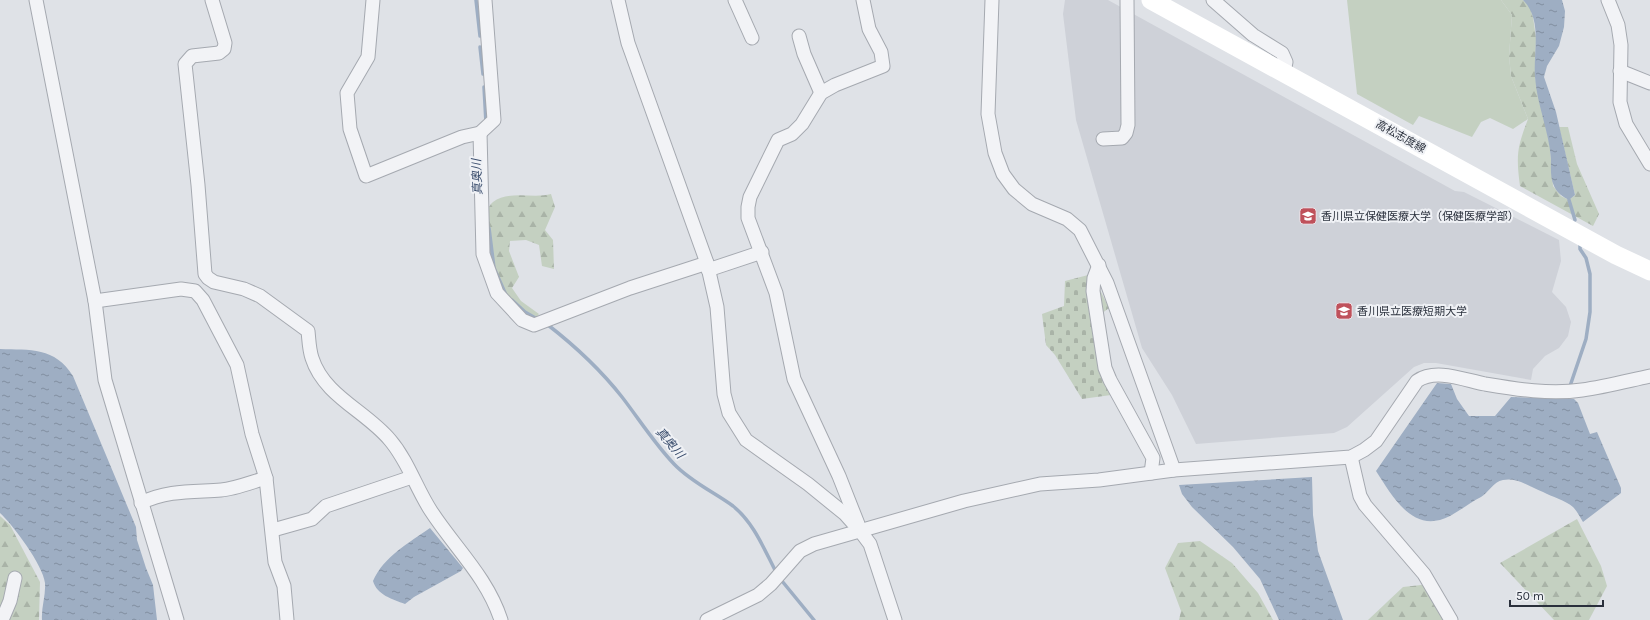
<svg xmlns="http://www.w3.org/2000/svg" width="1650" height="620" font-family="Karla,'Noto Sans JP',sans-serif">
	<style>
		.built { fill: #ced1d8 }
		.forest { fill: url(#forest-firs) }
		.cemetery { fill: url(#cemetery-stones) }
		.garden { fill: #c4d0c1 }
		.water { fill: url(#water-ripples) }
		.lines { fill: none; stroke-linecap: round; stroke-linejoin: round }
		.stream { stroke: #9eaec3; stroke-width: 3.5 }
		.street-casing { stroke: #a5a9b0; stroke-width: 15 }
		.street { stroke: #f2f3f6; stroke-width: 13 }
		.secondary { stroke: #fff; stroke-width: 19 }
		.labels { text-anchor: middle; stroke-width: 4; stroke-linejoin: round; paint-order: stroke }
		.street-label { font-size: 11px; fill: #2a303c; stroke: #eff1f5 }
		.poi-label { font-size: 11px; fill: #2a303c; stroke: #eff1f5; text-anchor: start }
		.water-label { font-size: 12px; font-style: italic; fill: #394c6c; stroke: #eff1f5 }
	</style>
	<defs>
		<pattern id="forest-firs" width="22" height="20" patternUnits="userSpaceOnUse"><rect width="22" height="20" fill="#c4d0c1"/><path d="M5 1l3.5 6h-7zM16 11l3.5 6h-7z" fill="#a9b3a7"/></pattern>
		<pattern id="cemetery-stones" width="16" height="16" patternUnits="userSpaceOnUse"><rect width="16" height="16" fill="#c4d0c1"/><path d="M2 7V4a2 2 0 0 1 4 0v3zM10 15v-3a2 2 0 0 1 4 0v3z" fill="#a9b3a7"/></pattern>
		<pattern id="water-ripples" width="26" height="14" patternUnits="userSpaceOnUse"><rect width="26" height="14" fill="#9eaec3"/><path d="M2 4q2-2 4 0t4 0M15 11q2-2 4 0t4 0" fill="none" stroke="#818ea0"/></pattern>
	</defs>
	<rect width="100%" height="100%" fill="#dfe2e7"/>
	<path class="built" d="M 1065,0 L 1108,0 L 1455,191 L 1464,192 L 1559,240 L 1561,261 L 1552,292 L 1566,307 L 1571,322 L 1568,336 L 1559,348 L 1545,356 L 1533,369 L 1531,380 L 1436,363 L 1424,363 L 1414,367 L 1347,427 L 1334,433 L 1196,444 L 1172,395 L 1142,348 L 1076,120 L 1063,14 Z"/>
	<g class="forest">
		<path d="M 1501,0 L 1523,0 L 1529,5 L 1533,17 L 1536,38 L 1535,77 L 1550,146 L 1553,186 L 1561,196 L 1569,200 L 1575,195 L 1559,127 L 1568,127 L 1577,164 L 1599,214 L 1593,226 L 1520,186 C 1516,155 1517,148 1528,119 L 1511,76 L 1509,56 L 1512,15 Z"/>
		<path d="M 551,194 L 555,207 L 545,230 L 553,240 L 554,269 L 542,266 L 539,245 L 526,240 L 510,241 L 509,251 L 519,277 L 512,288 L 521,301 L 539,314 L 533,321 C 520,314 507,303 499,290 C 490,273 476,216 493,202 C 508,190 534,199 551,194 Z"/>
		<path d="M 0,516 L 10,525 L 40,582 L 39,620 L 0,620 Z"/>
		<path d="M 1577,519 L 1601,566 L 1607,586 L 1589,620 L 1554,620 L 1500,563 Z"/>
		<path d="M 1200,541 L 1232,563 L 1258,593 L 1273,620 L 1179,620 L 1181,611 L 1165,568 L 1178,543 Z"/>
		<path d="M 1430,584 L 1453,620 L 1368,620 L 1403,587 Z"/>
	</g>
	<path class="cemetery" d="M 1092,274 L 1109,308 L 1101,314 L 1111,395 L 1082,399 L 1055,355 L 1046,345 L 1042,314 L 1064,306 L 1065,281 Z"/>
	<path class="garden" d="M 1347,0 L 1501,0 L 1512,15 L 1509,56 L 1511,76 L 1528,119 L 1513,129 L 1490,118 L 1481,122 L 1472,137 L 1419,116 L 1413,125 L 1357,94 Z"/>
	<g class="water">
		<path d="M 1523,0 L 1562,0 L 1565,11 L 1564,27 L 1559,46 L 1547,66 L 1544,77 L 1556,112 L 1575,195 L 1569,200 C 1563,197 1557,193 1554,186 C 1550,178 1551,167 1551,159 C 1549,131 1537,105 1535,77 C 1533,52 1543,20 1523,0 Z"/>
		<path d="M 0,349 C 30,350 55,347 73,376 L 136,527 L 137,540 L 146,568 L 153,585 L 157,620 L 42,620 C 41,608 46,595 45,583 C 43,565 13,525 0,513 Z"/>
		<path d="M 1437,383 L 1451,384 L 1457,399 L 1469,416 L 1495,416 L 1511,397 L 1574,399 L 1578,403 L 1590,434 L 1597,432 L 1621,488 L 1621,493 L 1583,522 C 1580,517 1577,511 1573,507 C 1565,500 1552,497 1543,492 C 1530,487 1517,477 1503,480 C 1493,482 1489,492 1481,497 C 1471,502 1461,510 1450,516 C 1413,535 1393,497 1376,471 Z"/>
		<path d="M 1312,477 L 1313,515 L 1318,551 L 1343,620 L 1279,620 L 1260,579 L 1233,547 L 1192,507 L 1182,494 L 1179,485 Z"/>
		<path d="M 430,528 L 463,568 L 461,571 L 414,597 L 405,604 C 392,599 377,595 373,581 C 384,556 409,543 430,528 Z"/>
	</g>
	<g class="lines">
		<g class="stream">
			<path d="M 476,0 L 480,36"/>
			<path d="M 480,47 L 483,74"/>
			<path d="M 484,87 L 486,123"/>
			<path d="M 1569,200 L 1575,220"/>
			<path d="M 489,228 L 494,268 L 506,295"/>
			<path d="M 512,300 L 525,312 L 537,319"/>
			<path d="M 548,325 C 575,346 600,369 622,397 C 639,419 654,443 674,464 C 691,482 714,492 733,506 C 754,523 764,549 776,572"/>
			<path d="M 1569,389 L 1586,339 L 1590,312 L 1590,274 L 1586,258 L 1580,249 L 1580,243"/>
			<path d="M 782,581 L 814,620"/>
		</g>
		<defs>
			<g id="street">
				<path d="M 36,0 L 95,301 L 105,380 L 177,620"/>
				<path d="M 212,0 L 225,43 L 224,49 L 219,53 L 192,56 L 185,64 L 198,185 L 205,274 L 208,278 L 214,282 L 244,289 L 260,296 L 308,331 C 309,340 309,349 312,358 C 324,396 366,411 390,440 C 408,461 416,488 431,511 C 455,548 487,577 501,620"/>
				<path d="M 373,0 L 368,57 L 347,93 L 350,129 L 366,176 L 462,137 L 480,133 L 494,120 L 485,0"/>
				<path d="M 618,0 L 628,43 L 707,263 L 717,307 L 724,394 L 729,413 L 746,440 L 808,484 L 845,514 L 861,532 L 870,544 L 895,620"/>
				<path d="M 735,0 L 752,38"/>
				<path d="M 992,0 L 988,114 L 995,153 L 1003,174 L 1014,189 L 1032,204 L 1067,219 L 1080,230 L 1107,283 L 1174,470"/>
				<path d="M 1213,0 L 1253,35 L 1282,53 L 1286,62 L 1284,72"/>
				<path d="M 1608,0 L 1618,25 L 1621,45 L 1620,102 L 1626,124 L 1650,164"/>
				<path d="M 799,36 L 804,54 L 821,93"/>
				<path d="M 1620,71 L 1650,83"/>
				<path d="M 480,133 L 483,254 L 497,293 L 522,320 L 534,325 L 630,288 L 707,263"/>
				<path d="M 1103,139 L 1122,138 L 1126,133 L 1128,125 L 1127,0"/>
				<path d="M 1099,265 L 1094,278 L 1093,291 L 1105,368 L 1110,380 L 1153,458 L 1151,473"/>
				<path d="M 708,270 L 762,252"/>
				<path d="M 95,301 L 181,289 L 195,291 L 203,300 L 237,365 L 252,434 L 266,478"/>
				<path d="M 1351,457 L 1360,496 L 1365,505 L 1424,574 L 1451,620"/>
				<path d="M 141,503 C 167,490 193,492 221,490 C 235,489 252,482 266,478 L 275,562 L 284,586 L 287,620"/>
				<path d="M 858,524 L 839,476 L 794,379 L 776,293 L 748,218 L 748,207 L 750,197 L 778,140 L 792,134 L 802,124 L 821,93 L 835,85 L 883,66 L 881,52 L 869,29 L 863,0"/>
				<path d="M 273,530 L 312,519 L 326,506 L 412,477"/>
				<path d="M 2,620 L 10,601 L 15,578"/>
				<path d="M 707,620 L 758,595 L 771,584 L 800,551 L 814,544 L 964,501 L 1040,484 L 1099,480 L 1174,470 L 1351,457 L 1364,450 L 1376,441 L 1417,381 C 1436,368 1464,380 1485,384 C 1515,389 1550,395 1582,390 C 1604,387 1627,381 1650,376"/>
			</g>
		</defs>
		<use href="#street" class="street-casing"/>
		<use href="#street" class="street"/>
		<path class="secondary" d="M 1151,0 L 1616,255 L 1650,271"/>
	</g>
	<defs>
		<symbol id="university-square" viewBox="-11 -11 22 22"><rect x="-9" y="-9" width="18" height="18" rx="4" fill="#bf515b" stroke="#eff1f5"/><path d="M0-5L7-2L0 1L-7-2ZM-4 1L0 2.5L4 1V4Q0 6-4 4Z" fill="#fff"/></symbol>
	</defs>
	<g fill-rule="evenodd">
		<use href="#university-square" x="1298" y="206" width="20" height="20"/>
		<use href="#university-square" x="1334" y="301" width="20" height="20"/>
	</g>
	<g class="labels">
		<g class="street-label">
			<text transform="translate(1401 136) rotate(29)" y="4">高松志度線</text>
		</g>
		<g class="poi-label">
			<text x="1321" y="220">香川県立保健医療大学（保健医療学部）</text>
			<text x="1357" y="315">香川県立医療短期大学</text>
		</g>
		<g class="water-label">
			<text transform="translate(477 177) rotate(-92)" y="4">真奥川</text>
			<text transform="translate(670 443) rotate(49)" y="4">真奥川</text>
		</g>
	</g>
	<path d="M1510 600v6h93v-6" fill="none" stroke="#2a303c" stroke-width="2"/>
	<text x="1516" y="600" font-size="12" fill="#2a303c" stroke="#eff1f5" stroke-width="3" paint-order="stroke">50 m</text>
</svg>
